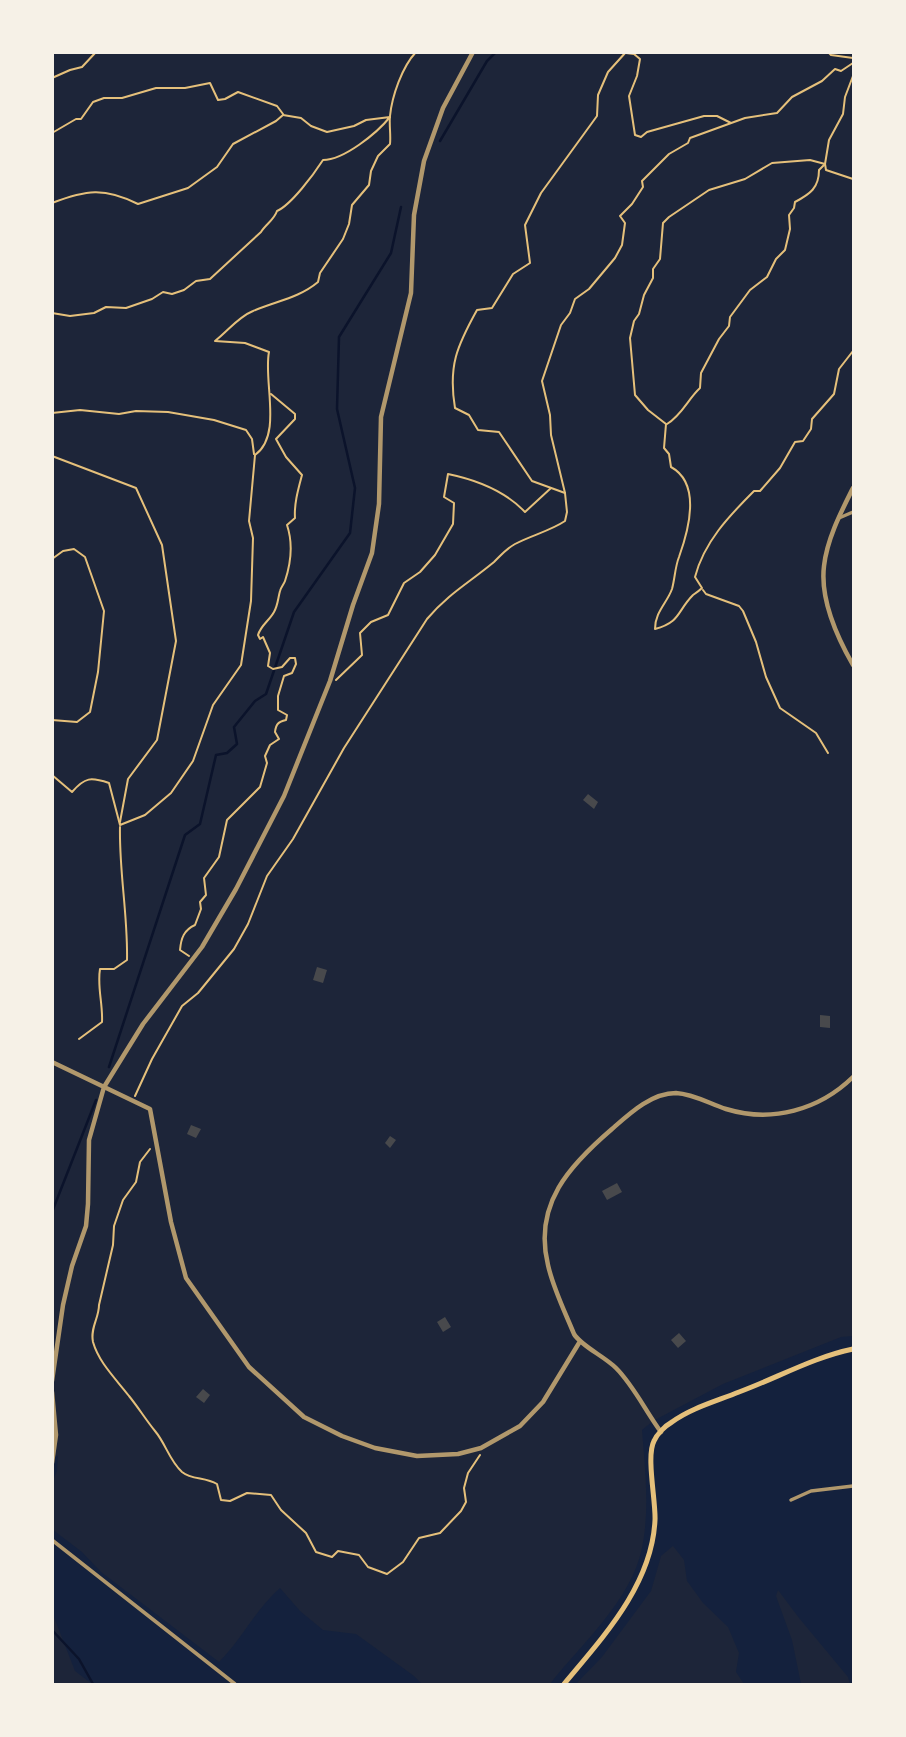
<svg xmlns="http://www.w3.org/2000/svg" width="906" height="1737" font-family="'Source Serif 4',serif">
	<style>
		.green { fill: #1d2539 }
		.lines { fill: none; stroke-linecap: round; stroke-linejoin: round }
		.stream { stroke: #0b132b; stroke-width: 2.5 }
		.building { fill: #48494c }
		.path { stroke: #e5c07b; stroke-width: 2 }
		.minor { stroke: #b1986c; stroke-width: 3.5 }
		.tertiary { stroke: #b1986c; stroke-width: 4.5 }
		.primary { stroke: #e5c07b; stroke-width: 5 }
	</style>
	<rect width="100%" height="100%" fill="#14213d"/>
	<g class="green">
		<path d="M 52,53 L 853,53 L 853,1336 L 841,1337 L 723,1384 L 653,1421 L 642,1430 C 645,1469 650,1509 642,1548 C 631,1601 582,1643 550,1684 L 422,1684 L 414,1676 L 356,1634 L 323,1630 L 300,1611 L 280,1588 C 255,1610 242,1639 219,1662 L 101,1572 L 82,1552 L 53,1530 L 53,1480 L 57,1471 L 58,1456 L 52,1455 Z"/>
		<path d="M 673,1546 L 684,1560 L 687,1581 L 703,1603 L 728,1627 L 739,1653 L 736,1672 L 744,1684 L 576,1684 L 602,1657 L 651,1591 L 661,1556 Z"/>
		<path d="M 778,1590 L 799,1618 L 848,1677 L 850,1684 L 801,1684 L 792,1640 L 776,1596 Z"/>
		<path d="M 52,1612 L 75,1671 L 92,1684 L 53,1684 Z"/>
	</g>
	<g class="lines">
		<g class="stream">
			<path d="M 440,141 L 487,61 L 496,52"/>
			<path d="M 109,1067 L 185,835 L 200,824 L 216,755 L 227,753 L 237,744 L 234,727 L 255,701 L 266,694 L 294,612 L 350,533 L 355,488 L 337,409 L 339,337 L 391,253 L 401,207"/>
			<path d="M 52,1212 L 96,1100"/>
			<path d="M 52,1630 L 79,1659 L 93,1684"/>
		</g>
	</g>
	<g class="building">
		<path d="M 588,794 L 598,802 L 594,809 L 583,800 Z"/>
		<path d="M 317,967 L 327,970 L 323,983 L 313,980 Z"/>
		<path d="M 820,1015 L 830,1016 L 830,1028 L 820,1027 Z"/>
		<path d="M 191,1125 L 201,1129 L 196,1138 L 187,1134 Z"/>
		<path d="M 390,1136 L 396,1140 L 390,1148 L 385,1143 Z"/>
		<path d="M 617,1183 L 622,1192 L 607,1200 L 602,1191 Z"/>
		<path d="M 445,1317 L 451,1327 L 443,1332 L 437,1322 Z"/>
		<path d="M 679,1333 L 686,1341 L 678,1348 L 671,1340 Z"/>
		<path d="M 203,1389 L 210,1395 L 204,1403 L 196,1397 Z"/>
	</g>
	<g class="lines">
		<g class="path">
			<path d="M 828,52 L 831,55 L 853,58"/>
			<path d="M 626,53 L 634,54 L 640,59 L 637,76 L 629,96 L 635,135 L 641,137 L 647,132 L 704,116 L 717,116 L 731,123"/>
			<path d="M 52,78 L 70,70 L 82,67 L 96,52"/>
			<path d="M 52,133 L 76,119 L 81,119 L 93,102 L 104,98 L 122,98 L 156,88 L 185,88 L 210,83 L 218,100 L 225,99 L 238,92 L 277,106 L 283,114"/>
			<path d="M 853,179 L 826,170 L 825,164 L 810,160 L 772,163 L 745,179 L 709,190 L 669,217 L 663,223 L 660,259 L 653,269 L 653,278 L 644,295 L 639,314 L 634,321 L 630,338 L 635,395 L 648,410 L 666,424 L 664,448 L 669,454 L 671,467 C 702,484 688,532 679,557 C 675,567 675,578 672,589 C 667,603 655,612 655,629 C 681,622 677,611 693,595 C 696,593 699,591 702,588 L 695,577 C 704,542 729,516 754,491 L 760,491 L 780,468 L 795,442 L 803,441 L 811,429 L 812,419 L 834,394 L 839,369 L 853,351"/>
			<path d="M 52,203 C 86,190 104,187 138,204 L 188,188 L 217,167 L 233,144 L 276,121 L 283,115"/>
			<path d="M 52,313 L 70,316 L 94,313 L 106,307 L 126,308 L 152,299 L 163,292 L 172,294 L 184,290 L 196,281 L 210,279 L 261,232 C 266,224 274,220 277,211 C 291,205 314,174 323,160 C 344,160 377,133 390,117 L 366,120 L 354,126 L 327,132 L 311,126 L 301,118 L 283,115"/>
			<path d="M 52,413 L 80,410 L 119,414 L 136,411 L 168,412 L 214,420 L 246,430 L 252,439 L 254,454"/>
			<path d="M 667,424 C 682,415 688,399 700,388 L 701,373 L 719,339 L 729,326 L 730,317 L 750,290 L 767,277 L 776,259 L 785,250 L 790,229 L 789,215 L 794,208 L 795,202 C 810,194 819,188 819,170 L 825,164 L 829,140 L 843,114 L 845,97 L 853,76"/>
			<path d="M 52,456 L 136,488 L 162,545 L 176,641 L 157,740 L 128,779 L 120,822"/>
			<path d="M 565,493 L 532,481 L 499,432 L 478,430 L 469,415 L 455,408 C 448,366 457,346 477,310 L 492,308 L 513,274 L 530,263 L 525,225 L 541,193 L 597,116 L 598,95 L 608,72 L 626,52"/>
			<path d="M 52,559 L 63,551 L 74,549 L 85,557 L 104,611 L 98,672 L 90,712 L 77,722 L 52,720"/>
			<path d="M 703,590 L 706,594 L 739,606 L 743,611 L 756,642 L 766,677 L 780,708 L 816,733 L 828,753"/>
			<path d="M 336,680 L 362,655 L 360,633 L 371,622 L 388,615 L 404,583 L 420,572 L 435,555 L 453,524 L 454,503 L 444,497 L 448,474 C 477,480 505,491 525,512 L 551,488"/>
			<path d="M 52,775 L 72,792 C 85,777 91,777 109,783 L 120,825 L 145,815 L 171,793 L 193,761 L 213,705 L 241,665 L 251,601 L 253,538 L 249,521 L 255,455 C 283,435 263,381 269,352 L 245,343 L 215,341 C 228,331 238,317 253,311 C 276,301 299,298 318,282 L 320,273 L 343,239 L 349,224 L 352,205 L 369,185 L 371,171 L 378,156 L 390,144 C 391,135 389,125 390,116 C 392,96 402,67 416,52"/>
			<path d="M 189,956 L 180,950 C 181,938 184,930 195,925 L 201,909 L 200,902 L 206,895 L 204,878 L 219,857 L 227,820 L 260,787 L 267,763 L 265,756 L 270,745 L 279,739 L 275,732 C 276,724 278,722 286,720 L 287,715 L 278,710 L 278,696 L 284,676 L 292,673 L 296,664 L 295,658 L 290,658 L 282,667 L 273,669 L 268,666 L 270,653 L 263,637 L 260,639 L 258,635 C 261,625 269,621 274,612 C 278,605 278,598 280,591 C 281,587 284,584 285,581 C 291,563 293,543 287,525 L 295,518 C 294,504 298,490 302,475 L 286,457 L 276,439 L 295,419 L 295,414 L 271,394"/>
			<path d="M 79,1039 L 102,1022 C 103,1004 97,987 100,969 L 114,969 L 127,960 C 128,915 119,872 120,827"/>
			<path d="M 135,1096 L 152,1059 L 182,1006 L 198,993 L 234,949 L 248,924 L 267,876 L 293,839 L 344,748 L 427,619 C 448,594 470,582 494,562 C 501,555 506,549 515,544 C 532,535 550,531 565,521 L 567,512 L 565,493 L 551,435 L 550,415 L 542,381 L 561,325 L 570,313 L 575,299 L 589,289 L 615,258 L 622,245 L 625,223 L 620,216 L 632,204 L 643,187 L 642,181 L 669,154 L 688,143 L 690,138 L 745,118 L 777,113 L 792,97 L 822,81 L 835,69 L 841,71 L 853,63"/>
			<path d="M 150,1149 L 140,1162 L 136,1182 L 123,1200 L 114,1226 L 113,1245 L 99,1305 C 99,1318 90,1328 93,1342 C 99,1363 116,1379 129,1396 C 138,1407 146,1420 155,1431 C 166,1444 169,1460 182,1472 C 192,1480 205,1477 217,1484 L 221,1500 L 230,1501 L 247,1493 L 271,1495 L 281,1510 L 306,1533 L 316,1552 L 332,1557 L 338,1551 L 359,1555 L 368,1567 L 387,1574 L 403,1562 L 419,1538 L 440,1533 L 461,1511 L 466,1502 L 464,1488 L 468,1473 L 480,1455"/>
			<path d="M 52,1205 L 52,1217"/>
		</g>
		<g class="minor">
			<path d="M 839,518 L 853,512"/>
			<path d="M 791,1500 L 811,1491 L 853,1486"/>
			<path d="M 52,1540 L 235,1684"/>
		</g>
		<g class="tertiary">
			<path d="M 853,488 C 841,512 827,539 824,566 C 820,599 837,637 853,665"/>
			<path d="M 52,1062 L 150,1109 L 171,1222 L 186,1278 L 249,1367 L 304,1417 L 342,1436 L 375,1448 L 417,1456 L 458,1454 L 481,1448 L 520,1426 L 543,1402 L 579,1343"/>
			<path d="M 52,1381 L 63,1305 L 72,1266 L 86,1226 L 88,1204 L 89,1140 L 104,1087 L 143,1024 L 202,947 L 236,889 L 284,796 L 330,681 L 353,605 L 372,553 L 379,504 L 381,417 L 411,293 L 414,215 L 424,161 L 443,108 L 473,52"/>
			<path d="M 52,1392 L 56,1435 L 52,1463"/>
			<path d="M 661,1432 C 646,1412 634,1386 616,1368 C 604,1356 581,1346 574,1334 C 565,1312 553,1288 548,1265 C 533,1204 570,1165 612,1129 C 629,1114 651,1093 676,1093 C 694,1094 710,1104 726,1109 C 772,1123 819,1110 853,1077"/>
		</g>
		<path class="primary" d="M 564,1684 C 603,1637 652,1585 655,1520 C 656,1502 646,1456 654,1441 C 657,1434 665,1426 672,1422 C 691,1408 717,1401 739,1392 C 777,1378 814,1357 853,1349"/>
	</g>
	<rect width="906" height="1737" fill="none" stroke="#f6f1e7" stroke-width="108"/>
</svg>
